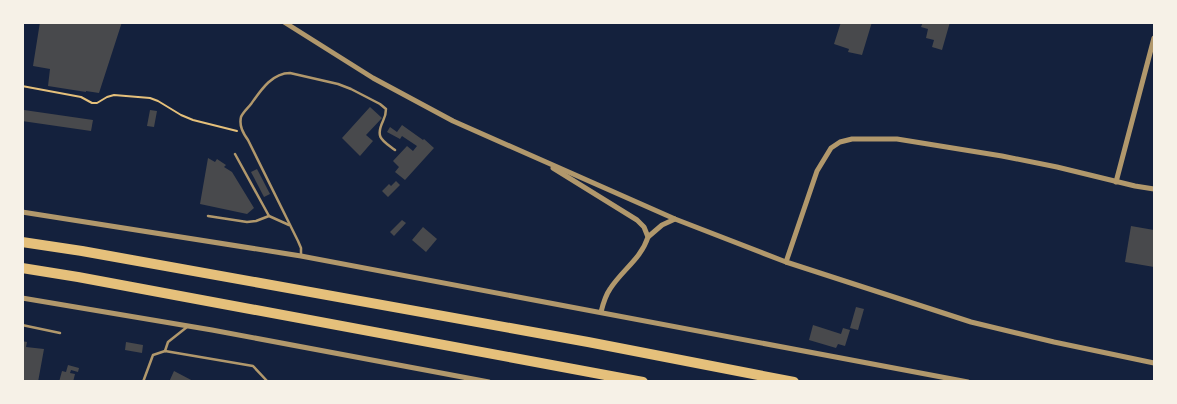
<svg xmlns="http://www.w3.org/2000/svg" width="1177" height="404" font-family="'Source Serif 4',serif">
	<style>
		.building { fill: #48494c }
		.lines { fill: none; stroke-linecap: round; stroke-linejoin: round }
		.path { stroke: #e5c07b; stroke-width: 2 }
		.service { stroke: #b1986c; stroke-width: 2.5 }
		.minor { stroke: #b1986c; stroke-width: 5 }
		.motorway { stroke: #e5c07b; stroke-width: 10 }
	</style>
	<rect width="100%" height="100%" fill="#14213d"/>
	<g class="building">
		<path d="M 40,22 L 122,22 L 99,93 L 86,91 L 86,92 L 48,86 L 50,69 L 33,66 Z"/>
		<path d="M 841,22 L 872,22 L 862,55 L 848,52 L 849,49 L 834,44 Z"/>
		<path d="M 923,22 L 950,22 L 942,50 L 932,47 L 934,40 L 926,38 L 928,29 L 921,27 Z"/>
		<path d="M 370,107 L 382,118 L 366,135 L 373,141 L 360,156 L 342,138 Z"/>
		<path d="M 24,110 L 93,120 L 91,131 L 22,121 Z"/>
		<path d="M 150,110 L 157,111 L 154,127 L 147,126 Z"/>
		<path d="M 402,125 L 423,140 L 424,139 L 434,148 L 405,180 L 395,172 L 399,167 L 393,161 L 407,146 L 413,151 L 417,146 L 402,136 L 400,139 L 387,132 L 390,127 L 397,132 Z"/>
		<path d="M 208,158 L 215,162 L 217,159 L 226,165 L 224,167 L 232,172 L 254,208 L 247,214 L 200,204 Z"/>
		<path d="M 257,169 L 270,194 L 264,197 L 251,172 Z"/>
		<path d="M 396,181 L 400,185 L 388,197 L 382,191 L 389,184 L 391,186 Z"/>
		<path d="M 402,220 L 406,223 L 394,236 L 390,232 Z"/>
		<path d="M 1131,226 L 1154,230 L 1154,267 L 1125,262 Z"/>
		<path d="M 423,227 L 437,239 L 426,252 L 412,240 Z"/>
		<path d="M 856,307 L 864,309 L 858,330 L 850,328 Z"/>
		<path d="M 813,325 L 841,334 L 843,328 L 850,330 L 845,346 L 838,344 L 836,348 L 809,340 Z"/>
		<path d="M 22,341 L 27,342 L 26,347 L 44,349 L 38,382 L 22,382 Z"/>
		<path d="M 126,342 L 143,345 L 142,353 L 125,350 Z"/>
		<path d="M 68,365 L 79,368 L 78,372 L 71,370 L 70,373 L 75,374 L 73,382 L 59,382 L 62,371 L 66,372 Z"/>
		<path d="M 174,371 L 195,382 L 169,382 Z"/>
	</g>
	<g class="lines">
		<path class="path" d="M 22,86 L 81,97 L 92,103 L 97,103 L 107,97 L 114,95 L 150,98 L 158,101 L 181,115 L 193,120 L 237,131"/>
		<g class="service">
			<path d="M 235,154 L 269,216"/>
			<path d="M 208,216 L 247,222 L 256,221 L 269,216 L 289,225"/>
			<path d="M 301,255 L 301,248 L 298,241 L 248,140 C 243,133 239,126 241,117 C 243,112 248,108 251,104 C 261,90 272,73 290,73 L 338,84 L 351,89 L 380,104 L 386,109 C 386,114 385,117 383,121 C 375,138 382,140 395,150"/>
			<path d="M 22,325 L 60,333"/>
			<path d="M 165,351 L 168,342 L 187,327"/>
			<path d="M 143,382 L 153,355 L 165,351 L 253,366 L 268,382"/>
		</g>
		<g class="minor">
			<path d="M 284,22 L 373,78 L 453,121 L 675,219 L 786,262 L 971,322 L 1054,342 L 1154,363"/>
			<path d="M 553,168 L 637,220 L 644,227 L 648,237 C 641,259 622,270 610,289 C 605,296 603,304 601,312"/>
			<path d="M 1116,182 L 1154,38"/>
			<path d="M 22,212 L 301,256 L 968,382"/>
			<path d="M 648,237 L 662,225 L 675,219"/>
			<path d="M 786,262 L 817,171 L 831,148 L 840,142 L 852,139 L 897,139 L 1002,156 L 1057,167 L 1135,186 L 1154,189"/>
			<path d="M 22,298 L 212,330 L 489,382"/>
		</g>
		<g class="motorway">
			<path d="M 22,242 L 82,251 L 588,342 L 794,382"/>
			<path d="M 22,268 L 78,277 L 643,382"/>
		</g>
	</g>
	<rect width="1177" height="404" fill="none" stroke="#f6f1e7" stroke-width="48"/>
</svg>
